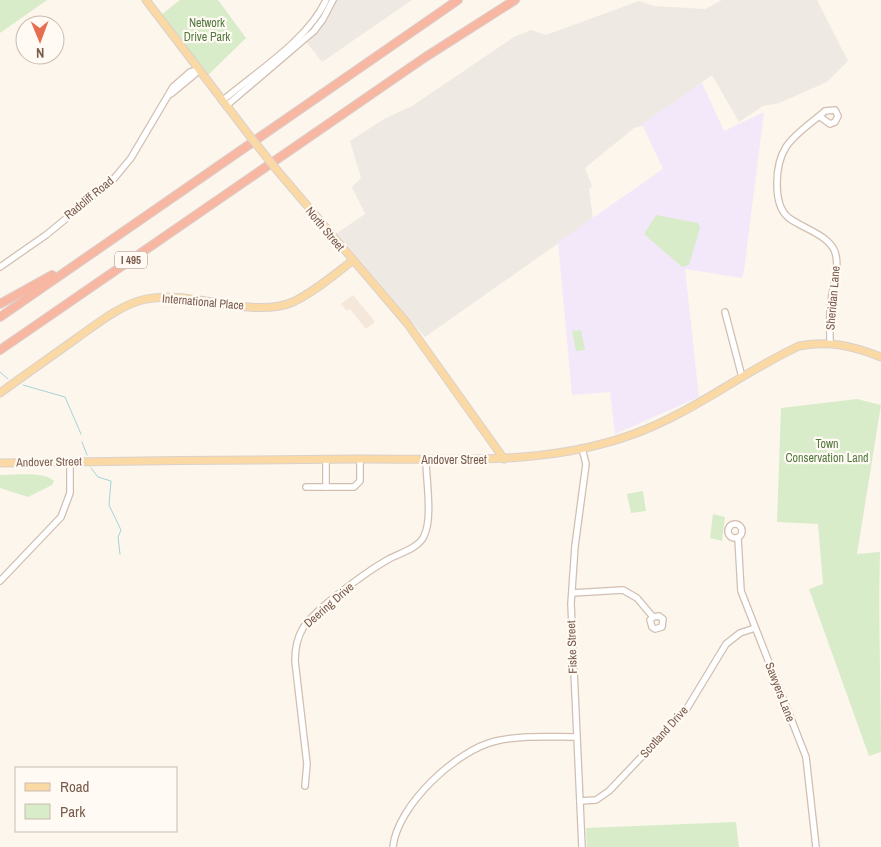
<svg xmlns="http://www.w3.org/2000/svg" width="881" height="847" font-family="'Archivo Narrow',sans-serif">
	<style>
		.residential { fill: #f5e8da }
		.industrial { fill: #efe9e4 }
		.education { fill: #f3e8fa }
		.green { fill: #d8ecc9 }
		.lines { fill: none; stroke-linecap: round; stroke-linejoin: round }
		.stream { stroke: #a5d3da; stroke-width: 1 }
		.minor-casing { stroke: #d1beb0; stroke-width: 8 }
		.major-casing { stroke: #dad1cd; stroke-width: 9 }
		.highway-casing { stroke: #dad1cd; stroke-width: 10 }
		.minor { stroke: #fff; stroke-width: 5.5 }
		.major { stroke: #fbd9a5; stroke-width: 7 }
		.highway { stroke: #f7b7a3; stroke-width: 8 }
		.major-bridge-casing { stroke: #dad1cd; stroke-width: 9; stroke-linecap: butt }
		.major-bridge { stroke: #fbd9a5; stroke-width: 7 }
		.labels { text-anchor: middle; stroke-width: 4.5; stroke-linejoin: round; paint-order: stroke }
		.shield { fill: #fffaf3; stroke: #a28b7f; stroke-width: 1 }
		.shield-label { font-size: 11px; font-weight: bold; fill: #7a5c4d }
		.park-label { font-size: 12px; fill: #537a41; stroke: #fffaf3 }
		.street-label { font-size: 12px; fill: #7a5c4d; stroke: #fffaf3 }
	</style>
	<rect width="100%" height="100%" fill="#fdf6ec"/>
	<path class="residential" d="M 353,295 L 375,322 L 366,329 L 350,309 L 347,311 L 341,304 Z"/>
	<g class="industrial">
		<path d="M 325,0 L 412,0 L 322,62 L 300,34 L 318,12 Z"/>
		<path d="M 722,0 L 817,0 L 848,61 L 827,82 L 779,103 L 763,106 L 739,122 L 712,75 L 645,125 L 634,128 L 585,168 L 592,186 L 589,189 L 593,219 L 425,337 L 337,233 L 365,214 L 352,187 L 361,178 L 350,141 L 384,119 L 412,106 L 514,37 L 531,30 L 546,35 L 639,1 L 654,6 L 705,9 Z"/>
	</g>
	<path class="education" d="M 702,83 L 724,131 L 764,112 L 744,271 L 742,278 L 685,269 L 699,397 L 615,434 L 610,392 L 572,395 L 558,242 L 663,169 L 642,124 Z"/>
	<g class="green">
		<path d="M 0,0 L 47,0 L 0,33 Z"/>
		<path d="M 180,0 L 218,0 L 246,38 L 208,75 L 161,15 Z"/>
		<path d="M 656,215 L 698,223 L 700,228 L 689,265 L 682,267 L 644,234 Z"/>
		<path d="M 581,330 L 585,350 L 576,351 L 572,331 Z"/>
		<path d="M 857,399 L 881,405 L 857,554 L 880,552 C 878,619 881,685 881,752 L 869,756 L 809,589 L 823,584 L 818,524 L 777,522 L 781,408 Z"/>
		<path d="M 0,475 C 12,475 46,471 54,481 L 52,485 L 28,497 L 0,488 Z"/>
		<path d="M 643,491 L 646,511 L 631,513 L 627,494 Z"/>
		<path d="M 713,514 L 725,517 L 722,541 L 710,538 Z"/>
		<path d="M 736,822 L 739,847 L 587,847 L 586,828 Z"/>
	</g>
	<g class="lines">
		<g class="stream">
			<path d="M 0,372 L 8,379"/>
			<path d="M 23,385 L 65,397 L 81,434"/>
			<path d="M 82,442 L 87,455"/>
			<path d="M 91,468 L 98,477 L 111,481 L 109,505 L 121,530 L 118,537 L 120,554"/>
		</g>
		<defs>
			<g id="minor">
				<path d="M 171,94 L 194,75 L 198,70"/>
				<path d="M 222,101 C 255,73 309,39 326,0"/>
				<path d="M 226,106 L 314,31 L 323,19 L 333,0"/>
				<path d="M 819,116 L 830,124 L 835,122 L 838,116 L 835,110 L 825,111 C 813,122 795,133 786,147 C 775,164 772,205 789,218 C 802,228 829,235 835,252 C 840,267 833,285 831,301 C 829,314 830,329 830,343"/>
				<path d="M 0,267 L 46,235 L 112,181 L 131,158 L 173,87 L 190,72 L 198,70"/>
				<path d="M 725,312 L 742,377"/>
				<path d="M 326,460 L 326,487 L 354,487 L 360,481 L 360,459"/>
				<path d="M 306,487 L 326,487"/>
				<circle cx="735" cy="531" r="7"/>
				<path d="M 738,538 L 741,591 L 806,757 L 816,847"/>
				<path d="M 0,581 L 61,517 L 70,493 L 70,462"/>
				<path d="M 572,593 L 623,590 L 637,598 L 653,617 L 650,620 L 652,627 L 655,629 L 662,627 L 663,619 L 659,616 L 653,617"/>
				<path d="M 305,786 L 307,764 L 295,661 C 295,650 297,638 303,628 C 315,609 369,570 389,559 C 400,553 419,548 424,536 C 433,518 426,480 426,460"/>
				<path d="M 580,801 L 596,800 L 609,791 L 686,710 L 726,644 L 740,633 L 755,628"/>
				<path d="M 393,847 C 397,806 456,750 496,741 C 522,735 550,737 576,737"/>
				<path d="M 582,847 L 571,604 L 575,546 L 586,464 L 582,448"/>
			</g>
			<g id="major">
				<path d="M 146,0 L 249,135"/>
				<path d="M 276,169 L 407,323 L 504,459"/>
				<path d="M 0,393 C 26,374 52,356 77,338 C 97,324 119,306 142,300 C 189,288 251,320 293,302 C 314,292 334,275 352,261"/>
				<path d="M 0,463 C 119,461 237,460 356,459 C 448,458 542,467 631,435 C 691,414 741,373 799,346 C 829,340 853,346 881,357"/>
			</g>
			<g id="highway">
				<path d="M 0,304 L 52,275"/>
				<path d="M 0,317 L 458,0"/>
				<path d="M 0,350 L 424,58 L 515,0"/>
			</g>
		</defs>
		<use href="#minor" class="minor-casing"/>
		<use href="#major" class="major-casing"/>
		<use href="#highway" class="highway-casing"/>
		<use href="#minor" class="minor"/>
		<use href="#major" class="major"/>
		<use href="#highway" class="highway"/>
		<defs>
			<path id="major-bridge" d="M 249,135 L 276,169"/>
		</defs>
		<use href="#major-bridge" class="major-bridge-casing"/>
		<use href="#major-bridge" class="major-bridge"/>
	</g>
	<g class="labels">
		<rect class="shield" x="115" y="251.5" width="32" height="17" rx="4"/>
		<g class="shield-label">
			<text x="131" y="264">I 495</text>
		</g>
		<g class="park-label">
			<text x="207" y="27">Network<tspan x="207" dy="14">Drive Park</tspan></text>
			<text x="827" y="448">Town<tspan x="827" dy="14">Conservation Land</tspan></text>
		</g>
		<g class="street-label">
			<text transform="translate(89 198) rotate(-39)" y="4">Radcliff Road</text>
			<text transform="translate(325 229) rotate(50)" y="4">North Street</text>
			<text transform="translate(833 298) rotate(-85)" y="4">Sheridan Lane</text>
			<text transform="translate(203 302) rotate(5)" y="4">International Place</text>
			<text x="454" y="464">Andover Street</text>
			<text transform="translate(49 462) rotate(-1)" y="4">Andover Street</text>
			<text transform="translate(329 605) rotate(-41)" y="4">Deering Drive</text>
			<text transform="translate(572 647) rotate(-92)" y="4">Fiske Street</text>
			<text transform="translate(780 692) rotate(69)" y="4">Sawyers Lane</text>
			<text transform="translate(664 732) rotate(-48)" y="4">Scotland Drive</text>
		</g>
	</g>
	<rect x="15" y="767" width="162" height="65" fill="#fffaf3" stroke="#cabbb1"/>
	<rect x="25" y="783" width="25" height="8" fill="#fbd9a5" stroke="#cabbb1"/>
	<text x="60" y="792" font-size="15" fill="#7a5c4d">Road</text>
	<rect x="25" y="804" width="25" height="15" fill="#d8ecc9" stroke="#cabbb1"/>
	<text x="60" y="817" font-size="15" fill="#7a5c4d">Park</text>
	<g transform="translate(40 40) rotate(179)"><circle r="24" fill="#fffaf3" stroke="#cabbb1"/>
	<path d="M0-4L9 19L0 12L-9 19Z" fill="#e76f51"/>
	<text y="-8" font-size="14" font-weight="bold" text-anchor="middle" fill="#7a5c4d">N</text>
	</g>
</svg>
